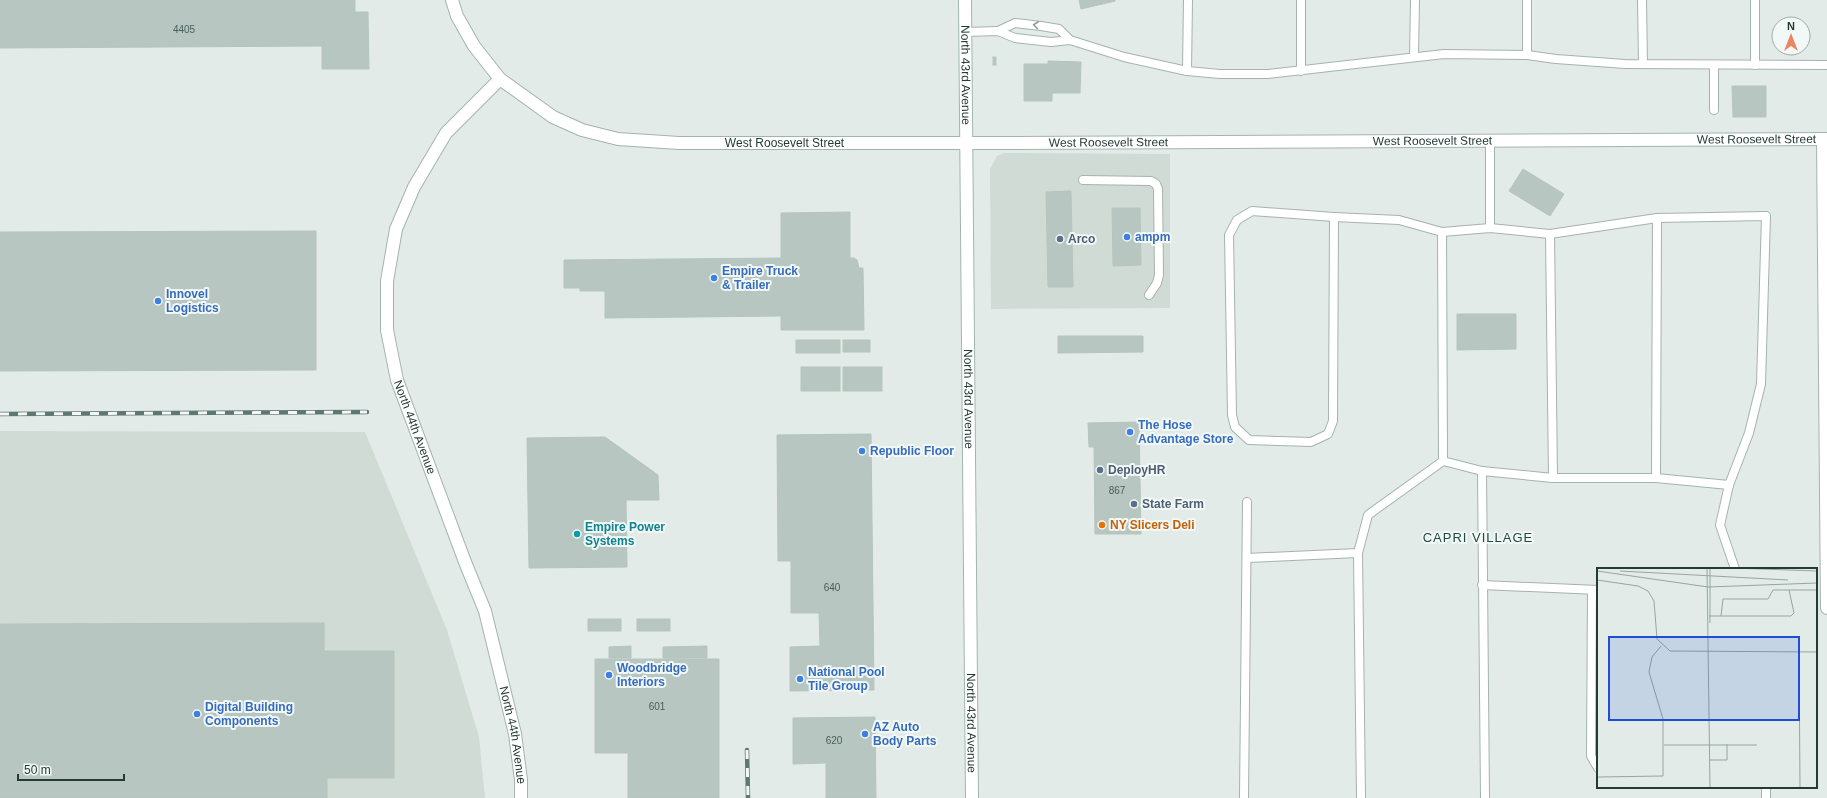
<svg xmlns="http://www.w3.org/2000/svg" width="1827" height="798" font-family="Arial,sans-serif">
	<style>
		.built { fill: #d0dbd6 }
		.building { fill: #b7c6c0; stroke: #b5c5be }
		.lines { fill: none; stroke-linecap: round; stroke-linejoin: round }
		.service-casing { stroke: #a5b3ae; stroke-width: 10 }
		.minor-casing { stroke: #a5b3ae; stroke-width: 14 }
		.tertiary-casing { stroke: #a5b3ae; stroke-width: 14 }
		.secondary-casing { stroke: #a1b6af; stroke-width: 14 }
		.service { stroke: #fff; stroke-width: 8 }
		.minor { stroke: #fff; stroke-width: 12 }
		.tertiary { stroke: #fff; stroke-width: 12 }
		.secondary { stroke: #fff; stroke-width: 12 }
		.rail-casing { stroke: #5d7771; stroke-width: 4.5 }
		.rail { stroke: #f2f8f5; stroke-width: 3; stroke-dasharray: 9; stroke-linecap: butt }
		.oneway { stroke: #919d9a }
		.shop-dot { fill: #3f7fe0; stroke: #f2f8f5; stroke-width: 1.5 }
		.service-dot { fill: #5c6f8a; stroke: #f2f8f5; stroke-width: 1.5 }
		.food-dot { fill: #e8710a; stroke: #f2f8f5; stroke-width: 1.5 }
		.culture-dot { fill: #0f9aa8; stroke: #f2f8f5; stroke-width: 1.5 }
		.labels { text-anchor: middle; stroke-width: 4; stroke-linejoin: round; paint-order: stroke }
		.number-label { font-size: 10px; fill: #485e58 }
		.street-label { font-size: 12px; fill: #233b35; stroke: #f2f8f5 }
		.shop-label { font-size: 12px; font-weight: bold; fill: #366cbe; stroke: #f2f8f5; text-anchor: start }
		.service-label { font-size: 12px; font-weight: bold; fill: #4e5e75; stroke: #f2f8f5; text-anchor: start }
		.food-label { font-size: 12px; font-weight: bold; fill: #c56008; stroke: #f2f8f5; text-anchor: start }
		.culture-label { font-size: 12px; font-weight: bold; fill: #0d838f; stroke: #f2f8f5; text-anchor: start }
		.neighbourhood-label { font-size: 13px; letter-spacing: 1px; fill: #204c42; stroke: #f2f8f5 }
		.inset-road { fill: none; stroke: #96a5a0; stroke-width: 1 }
		.view { fill: #1d4ed8; fill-opacity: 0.15; stroke: #1d4ed8; stroke-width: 2 }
		.inset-edge { fill: none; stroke: #233b35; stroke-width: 2 }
	</style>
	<rect width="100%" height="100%" fill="#e2ebe7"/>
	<g class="built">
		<path d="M 1004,153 L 1170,154 L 1170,308 L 991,309 L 990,169 L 997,156 Z"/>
		<path d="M 0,431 L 365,432 L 447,630 L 479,737 L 485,798 L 0,798 Z"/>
	</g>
	<g class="building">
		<path d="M 0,0 L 355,0 L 355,12 L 368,12 L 369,69 L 322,69 L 322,46 L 0,48 Z"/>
		<path d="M 1079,0 L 1115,0 L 1115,1 L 1081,9 Z"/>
		<rect x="993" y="57" width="3" height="8"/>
		<path d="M 1048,61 L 1081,62 L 1080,93 L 1052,93 L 1052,101 L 1024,101 L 1024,64 L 1048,64 Z"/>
		<path d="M 1732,86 L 1766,86 L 1766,117 L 1733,117 Z"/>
		<path d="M 1523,169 L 1564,194 L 1550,216 L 1509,191 Z"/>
		<path d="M 1071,191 L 1073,287 L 1048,287 L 1046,192 Z"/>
		<path d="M 1112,208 L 1140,208 L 1141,265 L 1113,266 Z"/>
		<path d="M 850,212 L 850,258 L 854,258 L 857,260 L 859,268 L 863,268 L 864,330 L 781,330 L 781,316 L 605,318 L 605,291 L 580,291 L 580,288 L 564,288 L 564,260 L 781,258 L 781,213 Z"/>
		<path d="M 316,231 L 316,370 L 0,371 L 0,232 Z"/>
		<path d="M 1457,314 L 1516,314 L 1516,349 L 1457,350 Z"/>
		<path d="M 1058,336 L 1143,336 L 1143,352 L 1058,353 Z"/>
		<rect x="796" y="340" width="44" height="13"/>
		<rect x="843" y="340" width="27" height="12"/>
		<rect x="801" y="367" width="39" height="24"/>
		<rect x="843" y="367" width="39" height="24"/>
		<path d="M 1139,422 L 1141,534 L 1095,534 L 1094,447 L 1089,447 L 1088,423 Z"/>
		<path d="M 871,434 L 874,690 L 790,691 L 790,647 L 820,646 L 819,613 L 791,613 L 791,561 L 778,561 L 777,435 Z"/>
		<path d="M 605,437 L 658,475 L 659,500 L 626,500 L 627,567 L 529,568 L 527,438 Z"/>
		<rect x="588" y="619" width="33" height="12"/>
		<rect x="637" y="619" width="33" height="12"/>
		<path d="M 324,623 L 324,651 L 394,651 L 394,778 L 327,778 L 327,798 L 0,798 L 0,624 Z"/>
		<path d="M 631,646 L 631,658 L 609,658 L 609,647 Z"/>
		<path d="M 707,646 L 707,658 L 663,658 L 663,647 Z"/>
		<path d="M 595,659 L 719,659 L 719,798 L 628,798 L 628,753 L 595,753 Z"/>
		<path d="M 875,717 L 876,798 L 826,798 L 826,763 L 793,764 L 793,718 Z"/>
	</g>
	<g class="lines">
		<defs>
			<g id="service">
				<path d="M 1642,0 L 1643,64"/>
				<path d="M 1755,0 L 1755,65"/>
				<path d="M 998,31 L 1015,23 L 1041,26 L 1059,29 L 1070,40"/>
				<path d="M 966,32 L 998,31 L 1015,38 L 1051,42 L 1070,40 L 1124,57 L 1187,71 L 1220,74 L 1268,74 L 1444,54 L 1527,55 L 1556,59 L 1625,64 L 1827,65"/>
				<path d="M 1527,55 L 1527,0"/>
				<path d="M 1414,56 L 1415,0"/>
				<path d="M 1714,65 L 1714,110"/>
				<path d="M 1187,71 L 1188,0"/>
				<path d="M 1301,71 L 1301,0"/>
				<path d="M 1490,141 L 1490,228"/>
				<path d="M 1083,180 L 1151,181 L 1156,184 L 1158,189 L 1159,275 L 1157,283 L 1149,295"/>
				<path d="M 1252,211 L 1334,217 L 1333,421 L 1328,434 L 1311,442 L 1249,440 L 1235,427 L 1232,415 L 1229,235 L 1237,220 Z"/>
				<path d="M 1334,217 L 1399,220 L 1442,232 L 1490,228 L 1550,234 L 1657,218 L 1766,216 L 1761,384 L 1749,433 L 1729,485 L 1720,525 L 1735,569"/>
				<path d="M 1550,234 L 1553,478"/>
				<path d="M 1443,461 L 1482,471 L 1553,478 L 1656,478 L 1729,485"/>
				<path d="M 1482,471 L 1485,798"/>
				<path d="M 1656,478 L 1657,218"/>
				<path d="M 1247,558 L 1358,553"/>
				<path d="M 1482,585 L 1598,590"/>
				<path d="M 1592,590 L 1591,756 L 1598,768"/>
				<path d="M 1766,787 L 1766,798"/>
				<path d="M 1244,798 L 1247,502"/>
				<path d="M 1361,798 L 1358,553 L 1368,515 L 1443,461 L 1442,232"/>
			</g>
			<g id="minor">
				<path id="s1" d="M 500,79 L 446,133 L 414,187 L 396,229 L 387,281 L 387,330 L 397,380 L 465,562 L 485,611 L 515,734 L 521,780 L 521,798"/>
				<path d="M 1823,139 L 1827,608"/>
			</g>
			<g id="tertiary">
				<path id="s2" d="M 452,0 L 457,16 L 474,46 L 500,79 L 553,117 L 582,130 L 618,139 L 679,143 L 998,143 L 1827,139"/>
			</g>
			<g id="secondary">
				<path id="s3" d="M 965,0 L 972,798"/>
			</g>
		</defs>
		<use href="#service" class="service-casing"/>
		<use href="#minor" class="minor-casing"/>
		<use href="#tertiary" class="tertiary-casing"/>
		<use href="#secondary" class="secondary-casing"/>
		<use href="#service" class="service"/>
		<use href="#minor" class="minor"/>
		<use href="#tertiary" class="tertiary"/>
		<use href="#secondary" class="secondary"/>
		<defs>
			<g id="rail">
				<path d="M 0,414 L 367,412"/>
				<path d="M 747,750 L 748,798"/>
			</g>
		</defs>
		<use href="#rail" class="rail-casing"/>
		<use href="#rail" class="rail"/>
	</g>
	<defs><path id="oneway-chevron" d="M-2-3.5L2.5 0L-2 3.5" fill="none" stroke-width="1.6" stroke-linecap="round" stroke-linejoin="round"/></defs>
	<use class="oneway" href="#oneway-chevron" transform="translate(1036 25) rotate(-173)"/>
	<g class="shop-dot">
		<circle cx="1127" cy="237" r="4"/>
		<circle cx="714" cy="278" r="4"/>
		<circle cx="158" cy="301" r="4"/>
		<circle cx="1130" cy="432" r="4"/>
		<circle cx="862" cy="451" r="4"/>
		<circle cx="609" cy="675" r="4"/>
		<circle cx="800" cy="679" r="4"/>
		<circle cx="197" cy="714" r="4"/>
		<circle cx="865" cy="734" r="4"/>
	</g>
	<g class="service-dot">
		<circle cx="1060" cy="239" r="4"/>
		<circle cx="1100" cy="470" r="4"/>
		<circle cx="1134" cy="504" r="4"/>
	</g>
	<circle class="food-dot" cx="1102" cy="525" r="4"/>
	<circle class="culture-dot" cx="577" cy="534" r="4"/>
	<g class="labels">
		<g class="number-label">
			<text x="184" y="33">4405</text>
			<text x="1117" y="494">867</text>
			<text x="832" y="591">640</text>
			<text x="657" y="710">601</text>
			<text x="834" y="744">620</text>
		</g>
		<g class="street-label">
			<text dy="4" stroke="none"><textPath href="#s3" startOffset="75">North 43rd Avenue</textPath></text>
			<text dy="4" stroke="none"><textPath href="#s2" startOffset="1366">West Roosevelt Street</textPath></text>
			<text dy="4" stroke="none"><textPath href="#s2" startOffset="1042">West Roosevelt Street</textPath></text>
			<text dy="4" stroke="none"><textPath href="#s2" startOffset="394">West Roosevelt Street</textPath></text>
			<text dy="4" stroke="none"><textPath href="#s2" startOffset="718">West Roosevelt Street</textPath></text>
			<text dy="4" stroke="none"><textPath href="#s3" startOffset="399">North 43rd Avenue</textPath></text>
			<text dy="4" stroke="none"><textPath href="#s1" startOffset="388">North 44th Avenue</textPath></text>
			<text dy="4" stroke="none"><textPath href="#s3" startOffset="723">North 43rd Avenue</textPath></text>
			<text dy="4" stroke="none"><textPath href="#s1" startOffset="712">North 44th Avenue</textPath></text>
		</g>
		<g class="shop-label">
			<text x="1135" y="241">ampm</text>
			<text x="722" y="275">Empire Truck<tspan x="722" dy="14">&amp; Trailer</tspan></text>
			<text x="166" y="298">Innovel<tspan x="166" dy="14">Logistics</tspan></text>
			<text x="1138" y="429">The Hose<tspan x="1138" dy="14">Advantage Store</tspan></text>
			<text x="870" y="455">Republic Floor</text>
			<text x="617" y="672">Woodbridge<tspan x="617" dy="14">Interiors</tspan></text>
			<text x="808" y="676">National Pool<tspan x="808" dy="14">Tile Group</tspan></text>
			<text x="205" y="711">Digital Building<tspan x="205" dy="14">Components</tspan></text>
			<text x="873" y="731">AZ Auto<tspan x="873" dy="14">Body Parts</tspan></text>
		</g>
		<g class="service-label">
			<text x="1068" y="243">Arco</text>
			<text x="1108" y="474">DeployHR</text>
			<text x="1142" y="508">State Farm</text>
		</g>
		<g class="food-label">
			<text x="1110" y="529">NY Slicers Deli</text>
		</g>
		<g class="culture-label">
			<text x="585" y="531">Empire Power<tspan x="585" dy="14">Systems</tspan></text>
		</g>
		<g class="neighbourhood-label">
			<text x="1478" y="542">CAPRI VILLAGE</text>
		</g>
	</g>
	<g transform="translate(1597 568)">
		<rect width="220" height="220" fill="#e2ebe7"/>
		<path class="inset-road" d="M 110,0 L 113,220M 135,0 L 220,3M 0,3 L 111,19 L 220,15M 23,3 L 191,12M 0,12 L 41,18 L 51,23 L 57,33 L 60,71 L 73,83 L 220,84M 112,48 L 194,48 L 197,45 L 192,22M 124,48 L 126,31 L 171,31 L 176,22 L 220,22M 113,55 L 113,0M 202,84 L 203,220M 67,177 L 160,177M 113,192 L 130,192 L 130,176M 0,209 L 66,208 L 66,151 L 52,104 L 55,89 L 64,78"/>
		<path class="view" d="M 12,69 L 202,69 L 202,152 L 12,152 Z"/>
		<rect width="220" height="220" class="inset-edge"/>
	</g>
	<g transform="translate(1791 36)"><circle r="19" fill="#f2f8f5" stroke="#9faca8"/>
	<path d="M0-3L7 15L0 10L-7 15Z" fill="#ea8662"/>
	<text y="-6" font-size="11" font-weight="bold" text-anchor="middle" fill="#233b35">N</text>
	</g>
	<path d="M18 774v6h106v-6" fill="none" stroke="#233b35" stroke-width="2"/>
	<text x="24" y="774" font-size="12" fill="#233b35" stroke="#f2f8f5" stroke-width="3" paint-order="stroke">50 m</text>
</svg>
